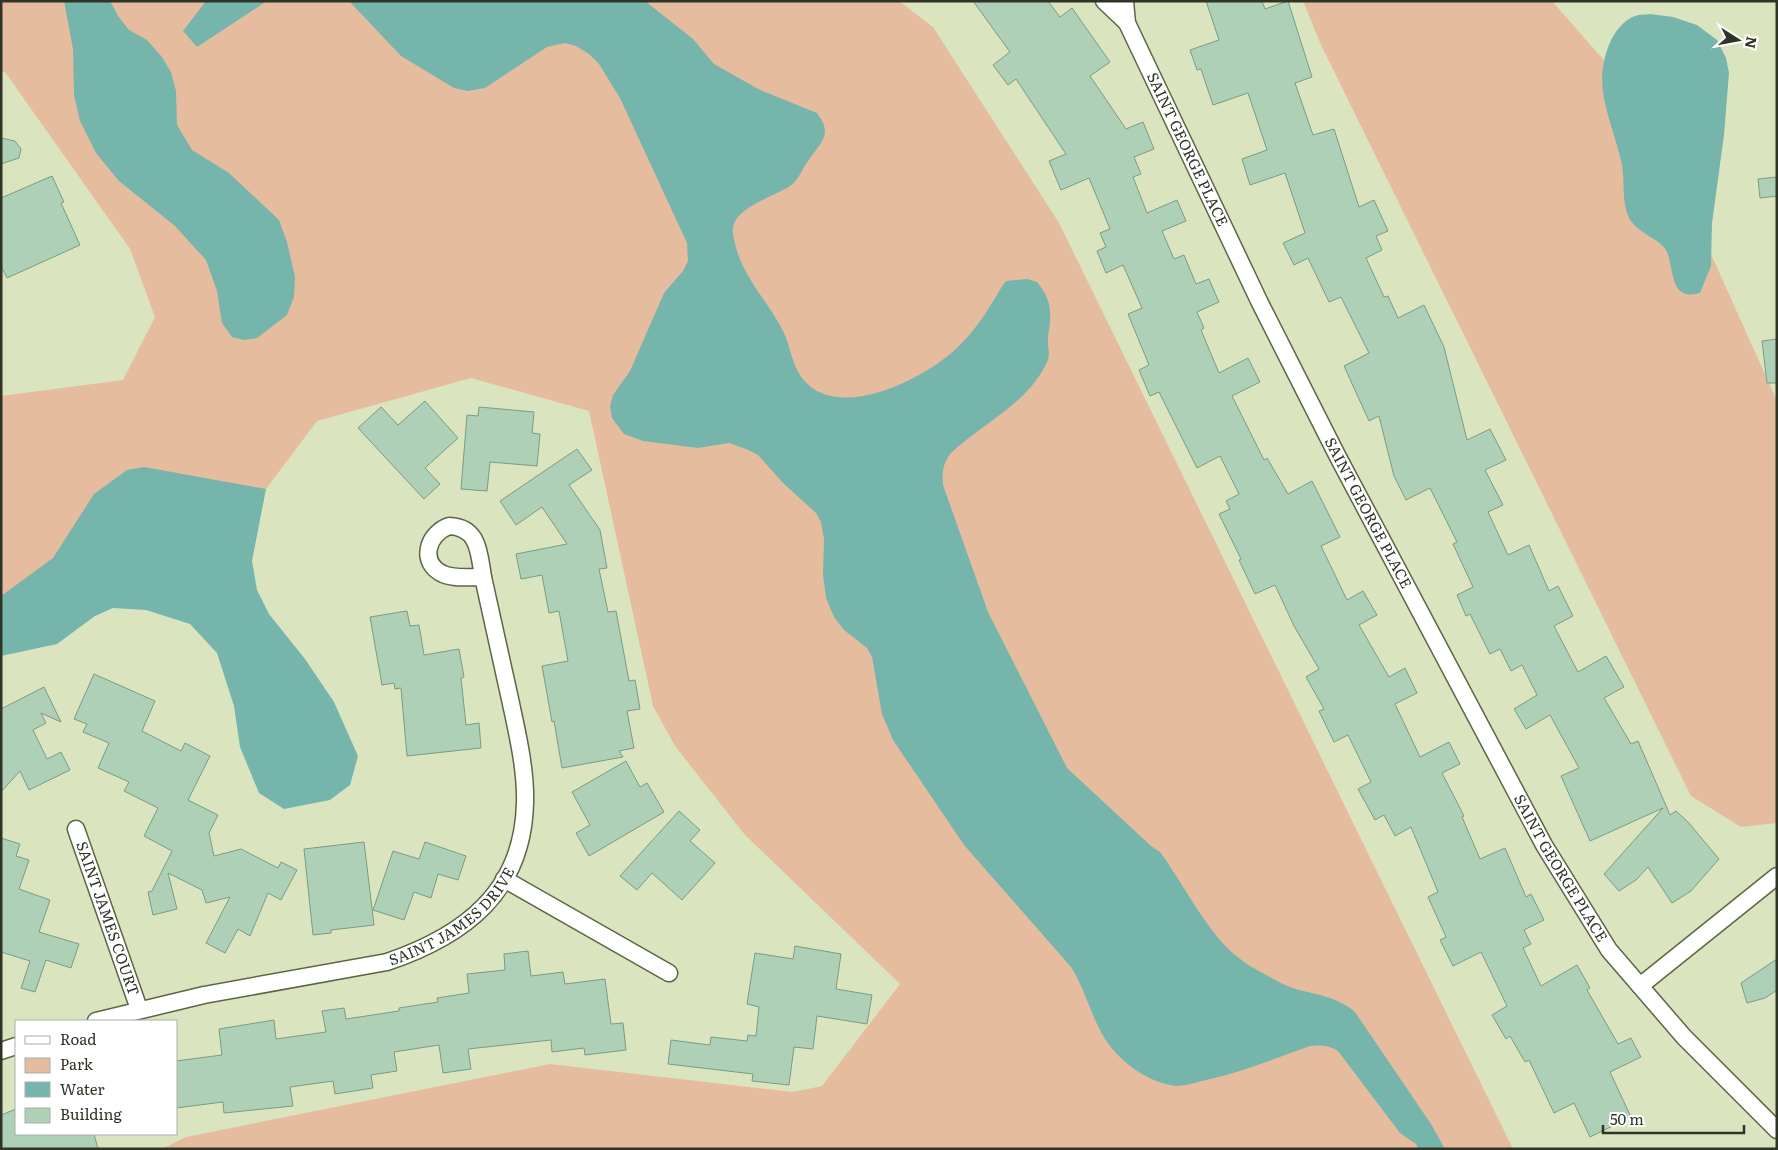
<svg xmlns="http://www.w3.org/2000/svg" width="1778" height="1150" font-family="Literata,serif">
	<style>
		.green { fill: #e6bc9f }
		.water { fill: #75b5ac }
		.building { fill: #aed0b7; stroke: #7b9b83 }
		.lines { fill: none; stroke-linecap: round; stroke-linejoin: round }
		.minor-casing { stroke: #5c6545; stroke-width: 19 }
		.minor { stroke: #fff; stroke-width: 16 }
		.labels { text-anchor: middle; stroke-width: 4.5; stroke-linejoin: round; paint-order: stroke }
		.street-label { font-size: 15px; fill: #303426; stroke: #fff }
	</style>
	<rect width="100%" height="100%" fill="#dae5c0"/>
	<g class="green">
		<path d="M 1,1 L 899,1 L 933,27 L 1059,223 L 1513,1149 L 162,1149 L 186,1137 L 550,1064 L 793,1092 L 822,1086 L 900,984 L 745,835 L 675,746 L 653,706 L 589,411 L 471,378 L 317,421 L 266,489 L 148,541 L 1,628 L 1,396 L 123,380 L 155,317 L 130,249 L 5,72 L 1,72 Z"/>
		<path d="M 1303,1 L 1552,1 L 1645,107 L 1777,401 L 1777,823 L 1741,827 L 1691,796 L 1321,45 Z"/>
	</g>
	<g class="water">
		<path d="M 64,1 L 110,1 L 118,16 L 129,30 L 147,40 L 162,57 L 171,72 L 176,91 L 177,125 L 192,150 L 229,173 L 279,220 L 287,242 L 295,277 L 294,297 L 287,315 L 257,338 L 244,340 L 232,337 L 222,323 L 217,291 L 206,260 L 175,226 L 119,181 L 96,153 L 80,121 L 74,95 L 73,49 Z"/>
		<path d="M 206,1 L 267,1 L 197,47 L 183,31 Z"/>
		<path d="M 349,1 L 645,1 L 693,39 L 714,64 L 760,90 L 817,113 C 834,135 820,143 808,161 C 802,169 799,180 790,186 C 774,197 730,208 733,233 C 738,274 767,298 784,333 C 790,346 792,363 800,375 C 834,427 929,377 960,345 C 972,333 983,318 992,303 C 997,296 1000,288 1006,281 L 1027,279 L 1037,282 C 1052,300 1052,314 1048,336 C 1047,345 1051,354 1047,362 C 1028,404 982,423 950,454 C 943,464 942,472 943,485 L 988,612 L 1067,768 L 1151,846 L 1160,852 C 1183,883 1209,936 1239,958 C 1251,968 1265,974 1279,982 C 1305,996 1330,991 1355,1012 L 1431,1124 L 1445,1149 L 1418,1149 L 1416,1144 L 1400,1133 L 1338,1051 C 1328,1045 1321,1045 1310,1046 C 1274,1059 1239,1073 1202,1081 C 1194,1083 1184,1086 1176,1086 C 1148,1083 1119,1061 1105,1039 C 1091,1016 1085,989 1071,967 L 964,845 L 893,740 L 882,714 L 872,657 L 867,648 L 844,630 L 834,617 L 826,598 L 823,575 L 824,539 L 821,522 L 816,513 L 783,483 L 758,455 L 746,449 L 729,443 L 698,448 L 643,441 L 624,434 L 612,418 L 610,406 L 613,395 L 630,371 L 664,293 L 683,271 L 688,261 L 687,243 L 620,98 L 599,64 L 589,54 L 576,46 L 565,43 L 547,47 L 485,88 L 468,91 L 454,88 L 401,56 Z"/>
		<path d="M 1650,14 L 1673,17 L 1697,25 L 1717,40 L 1726,58 L 1729,73 L 1724,135 L 1712,223 L 1711,266 L 1700,293 C 1668,302 1675,267 1666,250 C 1658,238 1640,234 1631,221 C 1621,205 1625,183 1622,165 C 1617,140 1606,116 1603,91 C 1599,67 1609,26 1635,16 C 1640,14 1646,15 1650,14 Z"/>
		<path d="M 144,467 L 266,489 L 252,561 L 257,590 L 269,614 L 305,659 L 334,702 L 358,756 L 350,785 L 330,800 L 284,809 L 259,793 L 240,747 L 234,706 L 217,653 L 190,624 L 146,610 L 113,608 L 95,616 L 57,644 L 1,656 L 1,596 L 53,558 L 94,494 L 127,470 Z"/>
	</g>
	<g class="building">
		<path d="M 973,1 L 1048,1 L 1060,17 L 1072,8 L 1110,62 L 1090,76 L 1126,129 L 1143,122 L 1154,149 L 1134,157 L 1141,174 L 1133,177 L 1147,213 L 1177,200 L 1186,221 L 1162,231 L 1174,259 L 1184,255 L 1196,284 L 1209,279 L 1219,302 L 1197,312 L 1204,328 L 1201,330 L 1219,373 L 1248,358 L 1260,382 L 1232,396 L 1264,460 L 1267,458 L 1288,494 L 1312,481 L 1340,537 L 1321,546 L 1347,600 L 1363,591 L 1377,615 L 1359,625 L 1389,677 L 1405,668 L 1417,693 L 1395,704 L 1420,757 L 1449,742 L 1460,764 L 1442,773 L 1464,816 L 1462,817 L 1480,859 L 1505,848 L 1526,897 L 1531,894 L 1544,920 L 1524,930 L 1531,944 L 1523,948 L 1541,986 L 1577,965 L 1590,988 L 1587,990 L 1618,1044 L 1631,1038 L 1641,1057 L 1610,1072 L 1631,1117 L 1590,1137 L 1574,1103 L 1554,1113 L 1529,1060 L 1525,1062 L 1510,1036 L 1506,1039 L 1492,1015 L 1507,1006 L 1481,952 L 1453,966 L 1440,940 L 1446,937 L 1428,897 L 1438,892 L 1411,827 L 1395,836 L 1384,815 L 1375,820 L 1358,789 L 1371,782 L 1348,735 L 1334,742 L 1319,711 L 1324,709 L 1306,677 L 1319,669 L 1294,626 L 1275,585 L 1255,594 L 1239,560 L 1241,559 L 1219,514 L 1230,509 L 1226,501 L 1239,494 L 1220,456 L 1197,468 L 1159,392 L 1150,396 L 1139,370 L 1149,365 L 1128,314 L 1142,308 L 1123,265 L 1106,273 L 1097,251 L 1106,247 L 1100,233 L 1110,229 L 1089,178 L 1061,190 L 1049,161 L 1066,154 L 1016,79 L 1008,85 L 993,65 L 1010,52 Z"/>
		<path d="M 1206,1 L 1262,1 L 1265,9 L 1288,1 L 1312,77 L 1295,83 L 1313,135 L 1334,129 L 1359,207 L 1374,200 L 1388,231 L 1376,236 L 1382,250 L 1366,258 L 1384,297 L 1388,296 L 1398,318 L 1424,305 L 1444,347 L 1467,440 L 1490,429 L 1506,460 L 1485,470 L 1503,505 L 1488,512 L 1508,555 L 1529,545 L 1549,591 L 1558,586 L 1573,616 L 1554,626 L 1578,672 L 1606,656 L 1624,687 L 1604,698 L 1631,744 L 1638,741 L 1670,815 L 1676,811 L 1688,822 L 1719,859 L 1691,891 L 1672,903 L 1648,867 L 1636,880 L 1619,891 L 1604,874 L 1663,808 L 1590,841 L 1561,776 L 1579,768 L 1550,715 L 1526,729 L 1514,709 L 1537,695 L 1522,665 L 1511,671 L 1500,649 L 1490,654 L 1470,614 L 1466,616 L 1457,595 L 1473,587 L 1453,544 L 1457,542 L 1430,488 L 1406,500 L 1394,476 L 1379,416 L 1369,421 L 1344,366 L 1369,353 L 1341,297 L 1329,302 L 1308,258 L 1294,265 L 1283,243 L 1305,233 L 1285,173 L 1250,185 L 1242,159 L 1267,150 L 1248,93 L 1213,105 L 1201,69 L 1197,70 L 1190,50 L 1219,40 Z"/>
		<path d="M 1,138 L 15,141 L 21,149 L 19,158 L 1,164 Z"/>
		<path d="M 52,176 L 64,202 L 61,203 L 80,245 L 7,278 L 1,266 L 1,198 Z"/>
		<path d="M 1777,177 L 1777,196 L 1760,198 L 1758,179 Z"/>
		<path d="M 1777,339 L 1777,383 L 1767,383 L 1762,341 Z"/>
		<path d="M 425,401 L 458,438 L 425,468 L 440,484 L 424,499 L 358,428 L 381,407 L 398,425 Z"/>
		<path d="M 479,407 L 534,412 L 532,433 L 540,434 L 537,466 L 490,462 L 487,491 L 461,489 L 467,415 L 478,416 Z"/>
		<path d="M 577,449 L 592,470 L 569,485 L 600,530 L 607,568 L 599,569 L 608,612 L 616,611 L 629,681 L 635,680 L 640,709 L 627,711 L 634,748 L 619,751 L 623,757 L 562,768 L 554,721 L 552,722 L 542,666 L 568,661 L 559,611 L 549,613 L 542,575 L 521,579 L 516,554 L 567,544 L 542,507 L 516,525 L 500,501 Z"/>
		<path d="M 407,611 L 410,626 L 419,625 L 424,655 L 459,649 L 464,677 L 461,678 L 466,725 L 479,723 L 481,748 L 407,756 L 401,688 L 395,689 L 394,683 L 382,685 L 370,617 Z"/>
		<path d="M 94,674 L 155,701 L 142,731 L 181,751 L 185,743 L 210,756 L 188,800 L 218,815 L 209,833 L 214,856 L 241,849 L 278,868 L 281,862 L 297,870 L 281,900 L 268,893 L 250,936 L 238,929 L 225,953 L 206,943 L 230,897 L 206,903 L 202,890 L 168,873 L 177,909 L 153,915 L 148,892 L 152,891 L 172,851 L 144,836 L 158,808 L 124,791 L 129,782 L 98,768 L 109,743 L 83,732 L 87,724 L 74,719 Z"/>
		<path d="M 44,687 L 61,722 L 41,713 L 46,723 L 33,730 L 47,759 L 61,752 L 70,770 L 29,790 L 20,771 L 1,792 L 1,709 Z"/>
		<path d="M 626,761 L 640,787 L 647,783 L 664,812 L 589,856 L 576,833 L 590,825 L 572,792 Z"/>
		<path d="M 679,811 L 700,830 L 690,841 L 715,863 L 682,900 L 652,873 L 637,890 L 620,876 Z"/>
		<path d="M 1,838 L 20,844 L 16,856 L 29,860 L 19,889 L 50,900 L 39,932 L 79,944 L 71,968 L 46,960 L 35,992 L 21,988 L 30,961 L 1,952 Z"/>
		<path d="M 364,842 L 374,925 L 331,930 L 331,933 L 313,935 L 304,849 Z"/>
		<path d="M 425,842 L 466,856 L 458,880 L 438,874 L 431,898 L 414,892 L 404,920 L 373,910 L 393,851 L 419,859 Z"/>
		<path d="M 795,946 L 841,954 L 836,989 L 872,995 L 867,1024 L 817,1016 L 813,1049 L 794,1047 L 789,1085 L 752,1081 L 753,1074 L 668,1064 L 671,1040 L 710,1045 L 711,1037 L 747,1041 L 748,1035 L 756,1036 L 759,1007 L 747,1004 L 755,953 L 793,959 Z"/>
		<path d="M 528,951 L 531,976 L 563,972 L 565,984 L 605,979 L 611,1024 L 623,1023 L 626,1050 L 585,1055 L 584,1048 L 552,1052 L 551,1040 L 468,1049 L 471,1069 L 443,1073 L 439,1045 L 394,1052 L 397,1071 L 371,1075 L 373,1088 L 335,1094 L 333,1081 L 290,1087 L 293,1106 L 224,1113 L 223,1102 L 176,1108 L 176,1061 L 222,1055 L 219,1029 L 274,1020 L 276,1039 L 326,1032 L 322,1011 L 344,1008 L 346,1019 L 399,1011 L 399,1008 L 438,1002 L 437,998 L 469,993 L 467,974 L 505,970 L 504,954 Z"/>
		<path d="M 1777,959 L 1777,990 L 1765,998 L 1747,1003 L 1741,983 Z"/>
		<path d="M 16,1109 L 16,1134 L 94,1134 L 98,1149 L 1,1149 L 1,1115 Z"/>
	</g>
	<g class="lines">
		<defs>
			<g id="minor">
				<path id="s1" d="M 1104,1 L 1127,23 L 1260,303 L 1338,457 L 1544,845 L 1609,950 L 1684,1037 L 1777,1130"/>
				<path d="M 1125,1 L 1127,23"/>
				<path d="M 449,526 C 479,527 479,553 483,577 C 471,577 455,579 443,574 C 419,563 427,534 449,526 Z"/>
				<path id="s2" d="M 76,829 L 139,1009"/>
				<path d="M 504,879 L 669,973"/>
				<path d="M 1640,986 L 1777,876"/>
				<path id="s3" d="M 96,1021 L 204,995 L 387,962 C 464,936 523,892 525,803 C 526,769 517,732 510,699 C 501,658 492,617 483,577"/>
				<path d="M 1,1051 L 16,1046"/>
			</g>
		</defs>
		<use href="#minor" class="minor-casing"/>
		<use href="#minor" class="minor"/>
	</g>
	<g class="labels">
		<g class="street-label">
			<text dy="5" stroke="none"><textPath href="#s1" startOffset="172">SAINT GEORGE PLACE</textPath></text>
			<text dy="5" stroke="none"><textPath href="#s1" startOffset="578">SAINT GEORGE PLACE</textPath></text>
			<text dy="5" stroke="none"><textPath href="#s1" startOffset="982">SAINT GEORGE PLACE</textPath></text>
			<text dy="5" stroke="none"><textPath href="#s3" startOffset="378">SAINT JAMES DRIVE</textPath></text>
			<text dy="5" stroke="none"><textPath href="#s2" startOffset="95">SAINT JAMES COURT</textPath></text>
		</g>
	</g>
	<rect width="1778" height="1150" fill="none" stroke="#303426" stroke-width="5"/>
	<rect x="15" y="1020" width="162" height="115" fill="#ffffff" stroke="#acaea8"/>
	<rect x="25" y="1036" width="25" height="8" fill="#ffffff" stroke="#acaea8"/>
	<text x="60" y="1045" font-size="15" fill="#303426">Road</text>
	<rect x="25" y="1058" width="25" height="15" fill="#e6bc9f" stroke="#acaea8"/>
	<text x="60" y="1070" font-size="15" fill="#303426">Park</text>
	<rect x="25" y="1082" width="25" height="15" fill="#75b5ac" stroke="#acaea8"/>
	<text x="60" y="1095" font-size="15" fill="#303426">Water</text>
	<rect x="25" y="1108" width="25" height="15" fill="#aed0b7" stroke="#acaea8"/>
	<text x="60" y="1120" font-size="15" fill="#303426">Building</text>
	<g transform="translate(1738 40) rotate(101)" stroke="#ffffff" stroke-width="4" paint-order="stroke">
	<path d="M0-4L9 19L0 12L-9 19Z" fill="#303426"/>
	<text y="-8" font-size="14" font-weight="bold" text-anchor="middle" fill="#303426">N</text>
	</g>
	<path d="M1603 1125v8h141v-8" fill="none" stroke="#303426" stroke-width="2.5"/>
	<text x="1610" y="1125" font-size="15" fill="#303426" stroke="#ffffff" stroke-width="4" paint-order="stroke">50 m</text>
</svg>
